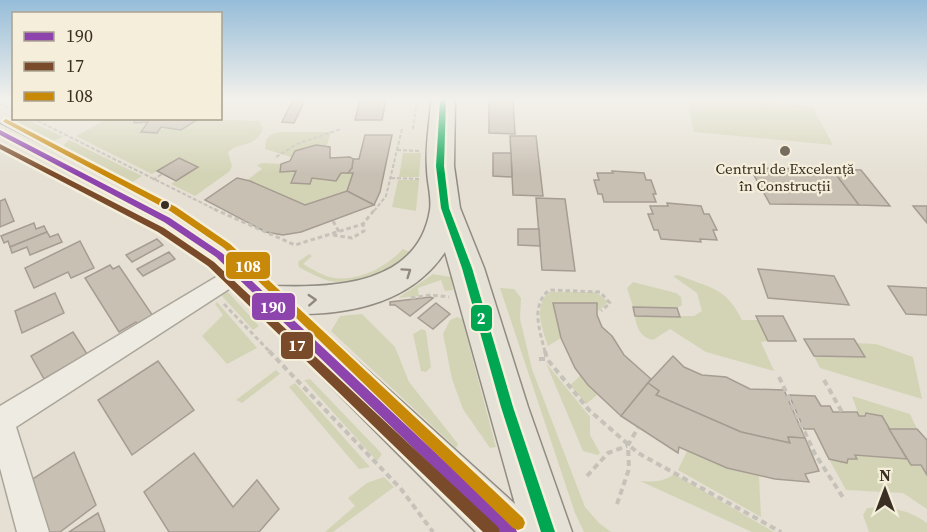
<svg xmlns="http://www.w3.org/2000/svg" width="927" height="532" font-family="'Source Serif 4',serif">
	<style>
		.green { fill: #d3d4b6 }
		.building { fill: #c9c0b4; stroke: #a69c91; stroke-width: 1.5 }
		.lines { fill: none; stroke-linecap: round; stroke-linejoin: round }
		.minor-casing { stroke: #aba69b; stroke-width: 3 }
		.primary-casing { stroke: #918b82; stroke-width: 3 }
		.path-far2 { stroke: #c6c2ba; stroke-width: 2; stroke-dasharray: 4 2; stroke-linecap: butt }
		.path-far1 { stroke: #c6c2ba; stroke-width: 3; stroke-dasharray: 4.5 3; stroke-linecap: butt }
		.path { stroke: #c6c2ba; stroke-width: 4; stroke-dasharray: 6 4; stroke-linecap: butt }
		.minor { fill: #eeebe3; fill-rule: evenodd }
		.primary { fill: #e5e1d6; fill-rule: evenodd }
		.bus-1-casing { stroke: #f4eedb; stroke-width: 5 }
		.bus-2-casing { stroke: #f4eedb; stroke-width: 5 }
		.bus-3-casing { stroke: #f4eedb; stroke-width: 5 }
		.bus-4-casing { stroke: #f4eedb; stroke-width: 5 }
		.bus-1 { fill: #8e44ad; fill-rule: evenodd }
		.bus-2 { fill: #7a4b2a; fill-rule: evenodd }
		.bus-3 { fill: #c88808; fill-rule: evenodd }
		.bus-4 { fill: #00a651; fill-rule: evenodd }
		.oneway { stroke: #90887c }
		.poi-dot { fill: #766d60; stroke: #f4eedb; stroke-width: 2 }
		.bus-dot { fill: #3a2f22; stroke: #f4eedb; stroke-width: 2 }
		.labels { text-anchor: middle; stroke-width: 4.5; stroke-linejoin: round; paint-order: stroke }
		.far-poi-label { font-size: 15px; fill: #3a2f22; stroke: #f4eedb }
		.line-badge { stroke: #f4eedb; stroke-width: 2 }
		.badge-label { font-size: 16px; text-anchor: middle; font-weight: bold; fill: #fff }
	</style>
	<rect width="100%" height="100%" fill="#e5e0d3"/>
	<g class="green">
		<path d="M 687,100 L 745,100 L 812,106 L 833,145 L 694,132 Z"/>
		<path d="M 109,118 L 135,119 L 134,123 L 148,122 L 141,132 L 151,132 L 161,127 L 181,130 L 197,119 L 259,121 L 263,129 C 254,149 241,141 228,152 L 232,166 L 230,171 L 195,196 L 171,184 L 197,166 L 179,158 L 152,174 L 76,136 Z"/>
		<path d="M 26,119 L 63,137 L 50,142 L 14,123 Z"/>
		<path d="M 281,132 L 331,132 L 327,145 L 307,147 L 305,150 L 295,151 L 291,157 L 265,149 C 265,137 270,133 281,132 Z"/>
		<path d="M 69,140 L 142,176 L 131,183 L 62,147 Z"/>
		<path d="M 403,153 L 421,153 L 419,177 L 399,177 Z"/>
		<path d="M 262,163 L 281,164 L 280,172 L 296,171 L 290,182 L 310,184 L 312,178 L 336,181 L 341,173 L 353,173 L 347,191 L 305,205 L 247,180 L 262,169 L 257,165 Z"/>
		<path d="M 398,180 L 419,180 L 416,211 L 392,207 Z"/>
		<path d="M 403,249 L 412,253 C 391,272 359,287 329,281 C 319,278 308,272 299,267 L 298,262 L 309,254 L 312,256 L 303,264 C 312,269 323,276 334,278 C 360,281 386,267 403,249 Z"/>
		<path d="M 433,274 L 451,277 L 453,290 L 445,291 L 441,280 L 418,288 L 419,296 L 398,298 Z"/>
		<path d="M 678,275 C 710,288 726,287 742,320 L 758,320 L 768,341 L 761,342 L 774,371 L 706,352 L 670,329 L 653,340 C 641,338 636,327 635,316 L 694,316 L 702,311 L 697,293 L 673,276 Z"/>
		<path d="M 633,282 L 676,293 L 681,297 L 682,305 L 677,308 L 633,307 L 627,288 Z"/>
		<path d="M 500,288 L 514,289 L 521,298 L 520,319 L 532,369 L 585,507 L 599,523 L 611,532 L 584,532 L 575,513 Z"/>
		<path d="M 227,291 L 259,326 L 253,330 L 221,295 Z"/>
		<path d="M 549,292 L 596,292 L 608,302 L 599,311 L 596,303 L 554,303 L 561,338 L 548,346 C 542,328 533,306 549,292 Z"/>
		<path d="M 217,302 L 257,348 L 227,364 L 202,336 L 223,315 L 215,304 Z"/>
		<path d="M 362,314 L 395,347 L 409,382 L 458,444 L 456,448 L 331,331 L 340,316 Z"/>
		<path d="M 457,317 L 462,319 L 496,447 L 490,448 L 463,409 L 452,379 L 443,334 L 450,320 Z"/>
		<path d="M 422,329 L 426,331 L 431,367 L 426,372 L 421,371 L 413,334 Z"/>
		<path d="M 857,343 L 876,344 L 913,357 L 922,399 L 820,368 L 814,356 L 864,357 Z"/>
		<path d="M 546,363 L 590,417 L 590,435 L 600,453 L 598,455 L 583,451 Z"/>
		<path d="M 276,370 L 280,374 L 242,403 L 236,400 Z"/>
		<path d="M 581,375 L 597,395 L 586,404 L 570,385 Z"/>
		<path d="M 310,379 L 382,454 L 377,461 L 304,380 Z"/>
		<path d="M 295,383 L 370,467 L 359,469 L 289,387 Z"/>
		<path d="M 852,396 L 910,414 L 917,429 L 889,429 L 870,413 L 859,416 Z"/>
		<path d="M 687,451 L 727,468 L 759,476 L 761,517 L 678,470 Z"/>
		<path d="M 855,455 L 907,459 L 911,465 L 921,465 L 927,475 L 927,509 L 903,493 L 846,490 L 829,459 L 847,463 L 848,459 L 857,459 Z"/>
		<path d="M 674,474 L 774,532 L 752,532 L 640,481 C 652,482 664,482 674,474 Z"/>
		<path d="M 384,477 L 394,487 L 333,532 L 325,532 L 355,506 L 348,498 L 367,483 Z"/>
		<path d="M 867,508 C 892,507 907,509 927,523 L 927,532 L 869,532 L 863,515 Z"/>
	</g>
	<g class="building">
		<path d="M 293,100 L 305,100 L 294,123 L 282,122 Z"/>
		<path d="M 360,100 L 386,100 L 382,120 L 355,120 Z"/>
		<path d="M 489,100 L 513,100 L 515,134 L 489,133 Z"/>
		<path d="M 135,118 L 200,118 L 181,130 L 161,127 L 157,133 L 141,132 L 148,122 L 134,123 Z"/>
		<path d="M 365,135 L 392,135 L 380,192 L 374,205 L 347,191 L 353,173 L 348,173 L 349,168 L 352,168 L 353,159 L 359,159 Z"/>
		<path d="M 510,136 L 536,136 L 543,196 L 513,195 Z"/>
		<path d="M 316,145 L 330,147 L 330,158 L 350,157 L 353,159 L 352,168 L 348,173 L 341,173 L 336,181 L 312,178 L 310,184 L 291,183 L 296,171 L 280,172 L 281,164 L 290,161 L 295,151 Z"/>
		<path d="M 493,153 L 511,153 L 512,177 L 493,176 Z"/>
		<path d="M 179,158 L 198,167 L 176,181 L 157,171 Z"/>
		<path d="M 750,168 L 832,169 L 859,205 L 770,204 Z"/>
		<path d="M 832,169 L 861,170 L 890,206 L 859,205 Z"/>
		<path d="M 612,171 L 644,173 L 646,180 L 651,180 L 656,194 L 653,194 L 656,202 L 604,202 L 602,194 L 598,194 L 594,180 L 599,180 L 597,173 L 613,173 Z"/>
		<path d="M 237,178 L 250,181 L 305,205 L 347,191 L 374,205 L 301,232 L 283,235 L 266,232 L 205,200 Z"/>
		<path d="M 536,198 L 565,199 L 575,271 L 542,270 Z"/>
		<path d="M 5,199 L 14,221 L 0,227 L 0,201 Z"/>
		<path d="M 667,203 L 701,206 L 704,214 L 709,214 L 717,230 L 713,230 L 717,240 L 700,239 L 701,242 L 661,239 L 658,230 L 654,230 L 648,214 L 653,214 L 650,206 L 668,206 Z"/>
		<path d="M 913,206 L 927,206 L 927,223 Z"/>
		<path d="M 34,223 L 36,229 L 44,226 L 47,232 L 10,247 L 8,241 L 4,243 L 1,236 Z"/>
		<path d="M 518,229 L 539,229 L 540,246 L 518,245 Z"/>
		<path d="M 47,232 L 50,237 L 58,234 L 62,242 L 30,255 L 27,247 L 12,253 L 10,247 Z"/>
		<path d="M 157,239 L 163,245 L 132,262 L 126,255 Z"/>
		<path d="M 80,241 L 94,268 L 71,278 L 68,272 L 34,288 L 25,268 Z"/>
		<path d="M 169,252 L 175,259 L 143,276 L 137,269 Z"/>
		<path d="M 110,265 L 113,269 L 119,266 L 153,316 L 139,327 L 136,322 L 119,332 L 85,278 Z"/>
		<path d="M 758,269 L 834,276 L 849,305 L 768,298 Z"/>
		<path d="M 888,286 L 927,288 L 927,315 L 906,314 Z"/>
		<path d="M 55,293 L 64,313 L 22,333 L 15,311 Z"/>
		<path d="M 430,297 L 433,298 L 410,316 L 395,305 L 390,305 L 390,302 Z"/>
		<path d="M 436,303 L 450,314 L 433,329 L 418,318 Z"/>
		<path d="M 553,303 L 597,303 L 597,315 L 602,327 L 612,336 L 624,355 L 651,379 L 621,416 L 588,385 L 575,368 L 561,338 Z"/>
		<path d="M 633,307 L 677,308 L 680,317 L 635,316 Z"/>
		<path d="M 756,316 L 783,316 L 796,341 L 768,341 Z"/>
		<path d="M 73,332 L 87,354 L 44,379 L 31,356 Z"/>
		<path d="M 804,339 L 854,339 L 865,357 L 814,356 Z"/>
		<path d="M 673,356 L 684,367 L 702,375 L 726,377 L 750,389 L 784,390 L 805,438 L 788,437 L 790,443 L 741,432 L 656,395 L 659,391 L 648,383 Z"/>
		<path d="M 158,361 L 194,410 L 132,455 L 98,400 Z"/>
		<path d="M 648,383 L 659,391 L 656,395 L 741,432 L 790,443 L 788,437 L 805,438 L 819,471 L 805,474 L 809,482 L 775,479 L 727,468 L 679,447 L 678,453 L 621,416 Z"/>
		<path d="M 789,395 L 815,396 L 821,406 L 830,406 L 833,412 L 857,412 L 859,416 L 865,416 L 866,413 L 882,416 L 907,459 L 855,455 L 857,459 L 848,459 L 847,463 L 829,459 L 814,429 L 804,429 Z"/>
		<path d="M 889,429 L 917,429 L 927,440 L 927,475 L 921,465 L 911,465 Z"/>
		<path d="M 74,452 L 96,505 L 60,532 L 41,532 L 28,482 Z"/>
		<path d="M 194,453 L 233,507 L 257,480 L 279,509 L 259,532 L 169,532 L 144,492 Z"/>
		<path d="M 98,513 L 105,532 L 69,532 Z"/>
	</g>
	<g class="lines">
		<defs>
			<path id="minor" d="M 238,264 L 246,266 L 249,272 L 246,278 L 16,427 L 49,532 L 17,532 L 0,468 L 0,406 Z"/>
			<path id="primary" d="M 431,100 L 455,100 L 454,166 L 460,208 L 484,268 L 528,407 L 572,532 L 476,532 L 208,263 L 156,227 L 0,142 L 0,124 L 178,213 L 230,247 L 274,286 C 335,288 418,285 430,210 C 432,197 427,182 427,169 C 425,146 430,122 431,100 ZM 445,252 L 515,504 L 305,314 C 359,313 414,299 445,252 Z"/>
		</defs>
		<use href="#minor" class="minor-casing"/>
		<use href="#primary" class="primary-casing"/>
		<g class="path-far2">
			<path d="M 0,104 L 14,110"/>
			<path d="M 32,118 L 218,211"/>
			<path d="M 413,129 L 417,100"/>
			<path d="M 397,150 L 420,151"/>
			<path d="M 276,157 L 297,144 L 341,129"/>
			<path d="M 391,178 L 420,179"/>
			<path d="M 153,180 L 162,174"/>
			<path d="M 374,211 L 386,196 L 402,129"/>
		</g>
		<g class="path-far1">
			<path d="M 214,209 L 295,245 L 363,224 L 375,209"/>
			<path d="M 333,221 L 339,232"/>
			<path d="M 333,235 L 352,238 L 364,231 L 363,224"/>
			<path d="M 411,298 L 431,295 L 449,297"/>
			<path d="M 224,304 L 270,352"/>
			<path d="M 545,352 C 540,331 530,306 549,290 L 600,292 L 610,303 L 601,311"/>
		</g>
		<g class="path">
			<path d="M 269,351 L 401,489 L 433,532"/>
			<path d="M 545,351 L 547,359"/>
			<path d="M 539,359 L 547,359 L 589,410 L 638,453 L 781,532"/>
			<path d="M 779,377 L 815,454 L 844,499"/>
			<path d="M 824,380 L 842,412"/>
			<path d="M 587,476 L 608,453 L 627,446"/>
			<path d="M 617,504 L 629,469 L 628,445 L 638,428"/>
		</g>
		<use href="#minor" class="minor"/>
		<use href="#primary" class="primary"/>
		<defs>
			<path id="bus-1" d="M 0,130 L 170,218 L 222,253 L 515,527 L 517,532 L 500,532 L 216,257 L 164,222 L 0,135 Z"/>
			<path id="bus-2" d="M 0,144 L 164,228 L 214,262 L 498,527 L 500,532 L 483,532 L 208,266 L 158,232 L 0,149 Z"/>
			<path id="bus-3" d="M 6,119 L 176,207 L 230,244 L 523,518 L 525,523 L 523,528 L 518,530 L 513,528 L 224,248 L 170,211 L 4,122 L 3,121 Z"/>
			<path id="bus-4" d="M 440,100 L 446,100 L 444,166 L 449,208 L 472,268 L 513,407 L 555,532 L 541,532 L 501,407 L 462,268 L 441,208 L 436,166 Z"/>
		</defs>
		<use href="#bus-1" class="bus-1-casing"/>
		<use href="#bus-2" class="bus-2-casing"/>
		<use href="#bus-3" class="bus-3-casing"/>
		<use href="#bus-4" class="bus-4-casing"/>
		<use href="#bus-1" class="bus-1"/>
		<use href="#bus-2" class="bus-2"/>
		<use href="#bus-3" class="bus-3"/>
		<use href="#bus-4" class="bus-4"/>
	</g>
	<defs><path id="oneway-chevron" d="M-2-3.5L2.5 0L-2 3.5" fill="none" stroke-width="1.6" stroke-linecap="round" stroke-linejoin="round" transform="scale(1.5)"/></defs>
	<g class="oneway">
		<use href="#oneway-chevron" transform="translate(407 272) rotate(-35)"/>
		<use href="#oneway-chevron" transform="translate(312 300) rotate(-3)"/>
	</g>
	<linearGradient id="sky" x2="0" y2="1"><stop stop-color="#96bdd9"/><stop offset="0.57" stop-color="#f3f1eb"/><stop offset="1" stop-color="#f3f1eb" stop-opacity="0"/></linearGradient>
	<rect width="927" height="174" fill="url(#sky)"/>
	<circle class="poi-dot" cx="785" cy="151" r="6"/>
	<circle class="bus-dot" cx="165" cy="205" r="5"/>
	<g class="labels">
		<g class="far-poi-label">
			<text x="785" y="174">Centrul de Excelență<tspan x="785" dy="17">în Construcții</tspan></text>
		</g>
	</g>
	<g class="line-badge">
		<rect x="225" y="251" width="46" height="29" rx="6" fill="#c88808"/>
		<rect x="251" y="292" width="45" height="29" rx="6" fill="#8e44ad"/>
		<rect x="470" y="304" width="23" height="28" rx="6" fill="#00a651"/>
		<rect x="280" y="331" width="34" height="29" rx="6" fill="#7a4b2a"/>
	</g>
	<g class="badge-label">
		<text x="248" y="272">108</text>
		<text x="273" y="313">190</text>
		<text x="481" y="324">2</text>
		<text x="297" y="351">17</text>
	</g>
	<rect x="12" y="12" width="210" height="108" fill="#f4eedb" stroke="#aaa291" stroke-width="1.5"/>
	<rect x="24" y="32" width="30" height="9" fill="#8e44ad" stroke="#aaa291" stroke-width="1.5"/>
	<text x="66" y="42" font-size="18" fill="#3a2f22">190</text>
	<rect x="24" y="62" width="30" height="9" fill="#7a4b2a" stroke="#aaa291" stroke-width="1.5"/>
	<text x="66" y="72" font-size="18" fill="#3a2f22">17</text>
	<rect x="24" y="92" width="30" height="9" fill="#c88808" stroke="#aaa291" stroke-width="1.5"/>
	<text x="66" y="102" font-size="18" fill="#3a2f22">108</text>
	<g transform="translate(885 490)" stroke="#f4eedb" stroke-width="4.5" paint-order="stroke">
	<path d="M0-4.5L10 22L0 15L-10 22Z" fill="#3a2f22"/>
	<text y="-9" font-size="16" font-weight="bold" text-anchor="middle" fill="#3a2f22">N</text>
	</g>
</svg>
